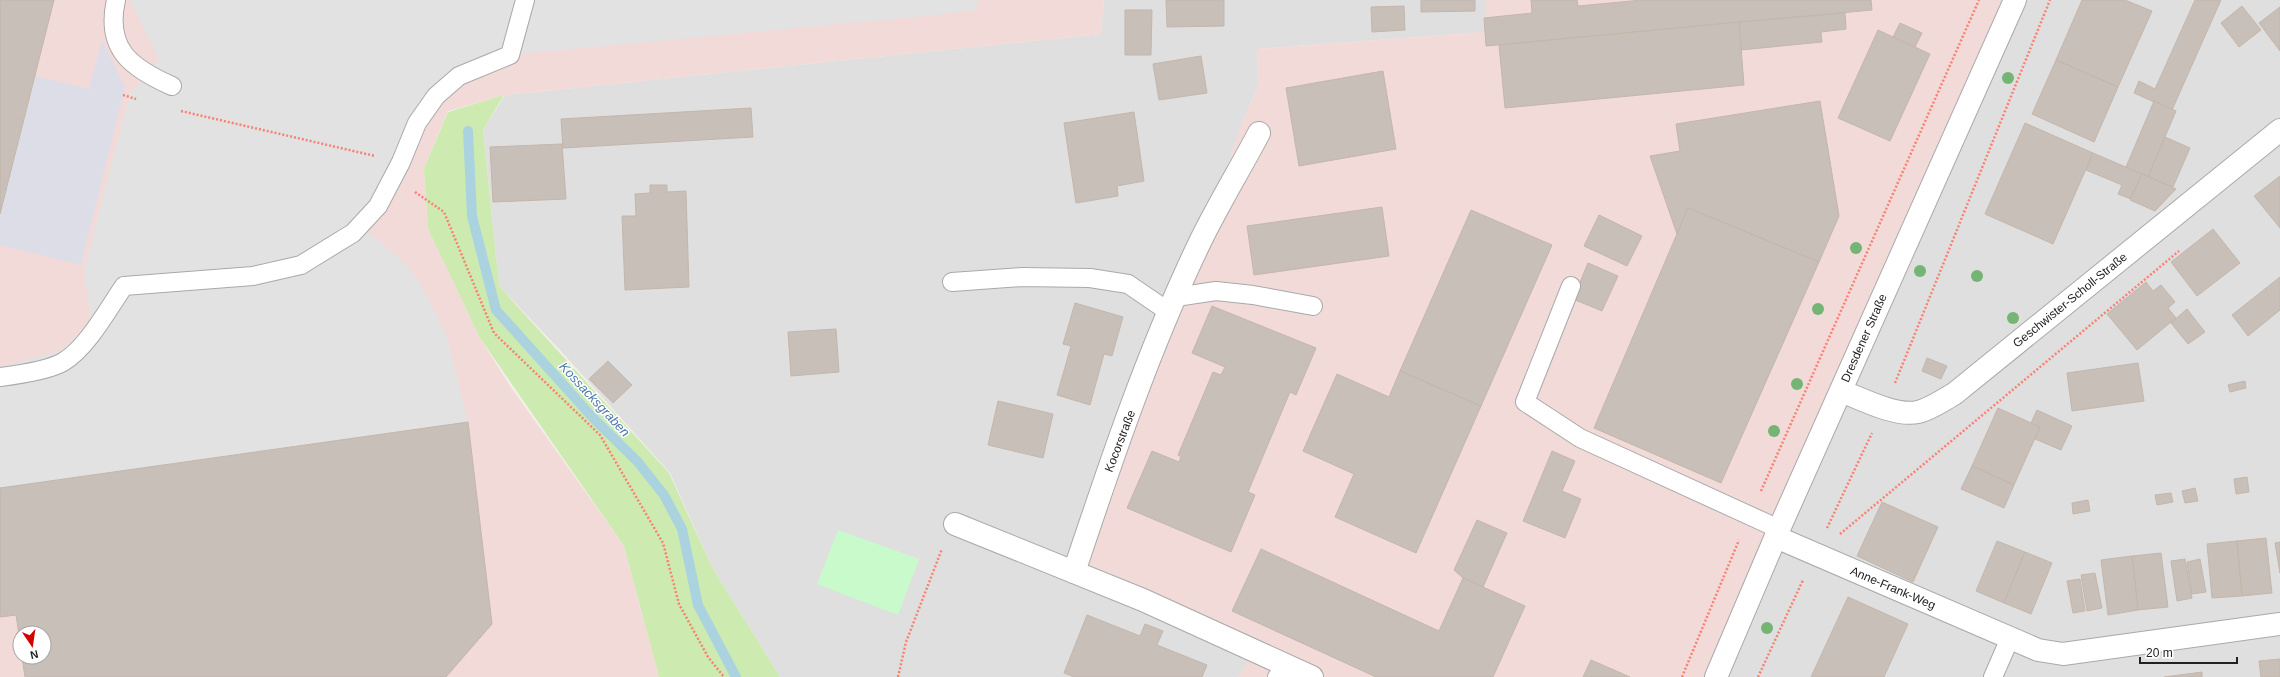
<svg xmlns="http://www.w3.org/2000/svg" width="2280" height="677" font-family="Helvetica,sans-serif">
	<style>
		.residential { fill: #e0dfdf }
		.commercial { fill: #f2dad9; fill-rule: evenodd }
		.grass { fill: #cdebb0 }
		.park { fill: #c8facc }
		.parking { fill: #e2e2e2 }
		.plaza { fill: #dddde8 }
		.lines { fill: none; stroke-linecap: round; stroke-linejoin: round }
		.stream { stroke: #aad3df; stroke-width: 10 }
		.building { fill: #c7bfb8; stroke: #c4b6ab }
		.service-casing { stroke: #a9a9a9; stroke-width: 20 }
		.minor-casing { stroke: #a9a9a9; stroke-width: 24 }
		.path { stroke: #fa8072; stroke-width: 2.5; stroke-dasharray: 2 2; stroke-linecap: butt }
		.service { stroke: #fff; stroke-width: 18 }
		.minor { stroke: #fff; stroke-width: 22 }
		.tree { fill: #74b475 }
		.labels { text-anchor: middle; stroke-width: 3; stroke-linejoin: round; paint-order: stroke }
		.street-label { font-size: 12px; fill: #222; stroke: #fff }
		.water-label { font-size: 13px; font-style: italic; fill: #4a7aab; stroke: #fff }
	</style>
	<rect width="100%" height="100%" fill="#f2efe9"/>
	<g class="residential">
		<path d="M 1104,0 L 1485,0 L 1485,32 L 1257,49 L 1258,87 L 1241,125 L 1256,651 L 1238,677 L 780,677 L 712,567 L 670,473 L 561,351 L 499,286 L 483,130 L 505,95 L 1101,34 Z"/>
		<path d="M 2015,0 L 2280,0 L 2280,677 L 1717,677 Z"/>
	</g>
	<g class="commercial">
		<path d="M 0,0 L 1104,0 L 1101,34 L 505,95 L 448,111 L 424,169 L 428,229 L 480,338 L 510,386 L 624,546 L 659,677 L 0,677 ZM 20,633 L 44,633 L 44,657 L 20,657 Z"/>
		<path d="M 1485,0 L 2015,0 L 1716,677 L 1238,677 L 1256,651 L 1074,572 L 1201,242 L 1241,125 L 1258,87 L 1257,49 L 1485,32 Z"/>
	</g>
	<path class="grass" d="M 504,95 L 483,130 L 499,286 L 669,473 L 712,567 L 780,677 L 659,677 L 624,546 L 480,338 L 428,229 L 424,169 L 448,112 Z"/>
	<path class="park" d="M 838,530 L 919,559 L 898,615 L 817,584 Z"/>
	<path class="parking" d="M 130,0 L 978,0 L 976,10 L 935,15 L 510,55 L 436,96 L 360,226 L 399,257 L 415,276 L 432,305 L 447,337 L 468,422 L 0,488 L 0,367 L 60,351 L 91,322 L 84,271 L 130,94 L 159,60 Z"/>
	<path class="plaza" d="M 102,40 L 125,87 L 81,265 L 0,245 L 0,214 L 35,76 L 89,89 Z"/>
	<g class="lines">
		<path class="stream" d="M 468,131 L 472,216 L 496,310 L 594,419 L 637,461 L 664,495 L 682,529 L 698,605 L 736,677"/>
	</g>
	<g class="building">
		<path d="M 0,0 L 54,0 L 0,214 Z"/>
		<path d="M 1166,0 L 1224,0 L 1224,26 L 1167,27 Z"/>
		<path d="M 1421,0 L 1475,0 L 1475,11 L 1421,12 Z"/>
		<path d="M 1531,0 L 1577,0 L 1578,6 L 1642,0 L 1871,0 L 1872,10 L 1486,46 L 1484,18 L 1532,13 Z"/>
		<path d="M 2082,0 L 2125,0 L 2152,11 L 2118,87 L 2056,60 Z"/>
		<path d="M 2195,0 L 2221,0 L 2172,110 L 2134,93 L 2139,81 L 2155,89 Z"/>
		<path d="M 1404,6 L 1405,30 L 1372,32 L 1371,7 Z"/>
		<path d="M 2242,6 L 2261,30 L 2239,47 L 2221,23 Z"/>
		<path d="M 2280,7 L 2280,51 L 2259,23 Z"/>
		<path d="M 1125,10 L 1152,10 L 1151,55 L 1125,55 Z"/>
		<path d="M 1845,13 L 1846,29 L 1821,32 L 1822,42 L 1741,50 L 1739,22 Z"/>
		<path d="M 1739,22 L 1744,85 L 1505,108 L 1499,45 Z"/>
		<path d="M 1900,23 L 1922,33 L 1915,47 L 1893,37 Z"/>
		<path d="M 1878,30 L 1930,54 L 1890,141 L 1838,118 Z"/>
		<path d="M 1201,56 L 1207,93 L 1159,100 L 1153,64 Z"/>
		<path d="M 2056,60 L 2118,87 L 2094,142 L 2032,114 Z"/>
		<path d="M 1383,71 L 1396,149 L 1299,166 L 1286,88 Z"/>
		<path d="M 1820,101 L 1839,216 L 1819,262 L 1688,208 L 1677,234 L 1650,156 L 1680,151 L 1676,124 Z"/>
		<path d="M 2154,101 L 2176,111 L 2148,177 L 2126,167 Z"/>
		<path d="M 751,108 L 753,137 L 563,148 L 561,119 Z"/>
		<path d="M 1134,112 L 1144,181 L 1117,186 L 1118,196 L 1076,203 L 1064,123 Z"/>
		<path d="M 2025,123 L 2093,153 L 2053,244 L 1985,214 Z"/>
		<path d="M 2165,137 L 2190,148 L 2173,187 L 2148,177 Z"/>
		<path d="M 562,144 L 566,199 L 493,202 L 490,147 Z"/>
		<path d="M 2093,153 L 2142,174 L 2131,199 L 2118,194 L 2122,185 L 2086,170 Z"/>
		<path d="M 2142,174 L 2176,189 L 2155,211 L 2130,200 Z"/>
		<path d="M 2280,176 L 2280,228 L 2254,196 Z"/>
		<path d="M 650,185 L 667,185 L 667,192 L 686,191 L 689,287 L 625,290 L 622,216 L 636,216 L 635,194 L 650,193 Z"/>
		<path d="M 1382,207 L 1389,256 L 1254,275 L 1247,226 Z"/>
		<path d="M 1688,208 L 1819,262 L 1721,483 L 1594,428 Z"/>
		<path d="M 1471,210 L 1552,245 L 1481,406 L 1400,371 Z"/>
		<path d="M 1599,215 L 1642,236 L 1627,266 L 1584,246 Z"/>
		<path d="M 2213,229 L 2240,263 L 2197,296 L 2171,262 Z"/>
		<path d="M 1588,263 L 1618,276 L 1602,311 L 1573,299 Z"/>
		<path d="M 2280,277 L 2280,310 L 2248,336 L 2232,315 Z"/>
		<path d="M 2146,282 L 2153,291 L 2161,285 L 2175,302 L 2168,308 L 2176,318 L 2137,350 L 2107,314 Z"/>
		<path d="M 1075,303 L 1123,317 L 1112,356 L 1104,354 L 1090,405 L 1057,395 L 1071,346 L 1063,344 Z"/>
		<path d="M 1212,306 L 1316,348 L 1296,395 L 1290,392 L 1248,492 L 1255,495 L 1231,552 L 1127,508 L 1152,451 L 1179,462 L 1181,457 L 1178,455 L 1213,372 L 1221,375 L 1225,367 L 1192,353 Z"/>
		<path d="M 2187,309 L 2205,332 L 2188,344 L 2171,323 Z"/>
		<path d="M 836,329 L 839,372 L 791,376 L 788,332 Z"/>
		<path d="M 1927,358 L 1947,366 L 1941,379 L 1922,371 Z"/>
		<path d="M 608,361 L 632,385 L 613,403 L 589,379 Z"/>
		<path d="M 2138,363 L 2144,401 L 2072,411 L 2067,373 Z"/>
		<path d="M 1400,371 L 1481,406 L 1416,553 L 1335,517 L 1354,474 L 1303,451 L 1337,374 L 1389,397 Z"/>
		<path d="M 2245,381 L 2246,388 L 2230,392 L 2228,385 Z"/>
		<path d="M 998,401 L 1053,414 L 1043,458 L 988,445 Z"/>
		<path d="M 1998,408 L 2040,427 L 2014,485 L 1972,466 Z"/>
		<path d="M 2037,410 L 2072,426 L 2061,450 L 2035,439 L 2040,427 L 2031,423 Z"/>
		<path d="M 468,422 L 492,624 L 446,677 L 25,677 L 22,657 L 44,657 L 44,633 L 20,633 L 20,641 L 16,615 L 0,617 L 0,488 Z"/>
		<path d="M 1552,451 L 1575,461 L 1562,491 L 1581,499 L 1565,538 L 1523,521 Z"/>
		<path d="M 1972,466 L 2014,485 L 2004,508 L 1961,489 Z"/>
		<path d="M 2247,477 L 2249,492 L 2236,494 L 2234,479 Z"/>
		<path d="M 2195,488 L 2198,501 L 2185,503 L 2182,491 Z"/>
		<path d="M 2171,493 L 2173,502 L 2157,505 L 2155,495 Z"/>
		<path d="M 2088,500 L 2090,511 L 2073,514 L 2072,503 Z"/>
		<path d="M 1882,502 L 1938,527 L 1913,582 L 1857,556 Z"/>
		<path d="M 1477,520 L 1507,533 L 1483,587 L 1463,578 L 1454,570 Z"/>
		<path d="M 2266,538 L 2272,593 L 2242,596 L 2237,541 Z"/>
		<path d="M 1997,541 L 2025,552 L 2004,603 L 1976,591 Z"/>
		<path d="M 2237,541 L 2242,596 L 2212,598 L 2207,544 Z"/>
		<path d="M 2280,542 L 2280,573 L 2275,543 Z"/>
		<path d="M 1261,549 L 1439,631 L 1463,578 L 1525,606 L 1493,677 L 1376,677 L 1232,611 Z"/>
		<path d="M 2025,552 L 2052,563 L 2031,614 L 2004,603 Z"/>
		<path d="M 2161,553 L 2168,607 L 2138,610 L 2132,556 Z"/>
		<path d="M 2132,556 L 2138,610 L 2108,615 L 2101,560 Z"/>
		<path d="M 2185,559 L 2192,598 L 2177,601 L 2171,561 Z"/>
		<path d="M 2200,559 L 2206,592 L 2192,594 L 2187,562 Z"/>
		<path d="M 2095,573 L 2102,608 L 2087,611 L 2081,575 Z"/>
		<path d="M 2080,579 L 2085,611 L 2073,613 L 2067,581 Z"/>
		<path d="M 1848,597 L 1908,624 L 1884,677 L 1811,677 Z"/>
		<path d="M 1087,615 L 1140,636 L 1145,624 L 1163,631 L 1157,645 L 1207,665 L 1202,677 L 1074,677 L 1064,673 Z"/>
		<path d="M 2280,659 L 2280,677 L 2261,677 L 2259,661 Z"/>
		<path d="M 1591,660 L 1630,677 L 1583,677 Z"/>
		<path d="M 2202,672 L 2202,677 L 2164,677 Z"/>
	</g>
	<g class="lines">
		<defs>
			<g id="service">
				<path d="M 116,0 C 105,49 131,68 172,86"/>
				<path d="M 952,282 L 1022,277 L 1090,278 L 1128,284 L 1169,312"/>
				<path d="M 1571,286 L 1525,402 L 1580,438 L 1779,529"/>
				<path d="M 1176,297 L 1216,291 L 1253,295 L 1313,306"/>
				<path d="M 0,377 C 16,375 49,370 63,362 C 87,348 108,309 124,286 L 253,276 L 301,265 L 353,233 L 378,206 L 401,162 L 417,123 L 436,96 L 459,76 L 510,55 L 525,0"/>
				<path d="M 1277,677 L 1287,665"/>
				<path d="M 1993,677 L 2010,638"/>
			</g>
			<g id="minor">
				<path d="M 1841,391 C 1862,399 1896,417 1918,412 C 1931,409 1943,400 1954,394 L 2280,130"/>
				<path d="M 955,524 L 1143,600 L 1312,677"/>
				<path d="M 1776,537 L 2038,650 L 2063,654 L 2280,624"/>
				<path d="M 1074,572 C 1111,461 1149,348 1200,242 C 1218,205 1240,169 1259,133"/>
				<path d="M 1716,677 L 1779,529 L 2015,0"/>
			</g>
		</defs>
		<use href="#service" class="service-casing"/>
		<use href="#minor" class="minor-casing"/>
		<g class="path">
			<path d="M 123,95 L 136,99"/>
			<path d="M 181,111 L 375,156"/>
			<path d="M 415,192 L 444,212 L 494,333 L 600,435 L 663,543 L 679,604 L 708,657 L 724,677"/>
			<path d="M 1895,383 L 2050,0"/>
			<path d="M 1761,491 L 1979,0"/>
			<path d="M 1827,528 L 1872,433"/>
			<path d="M 1840,534 L 2179,251"/>
			<path d="M 898,677 L 906,642 L 942,549"/>
			<path d="M 1682,677 L 1739,540"/>
			<path d="M 1758,677 L 1803,580"/>
		</g>
		<use href="#service" class="service"/>
		<use href="#minor" class="minor"/>
	</g>
	<g class="tree">
		<circle cx="2008" cy="78" r="6"/>
		<circle cx="1856" cy="248" r="6"/>
		<circle cx="1920" cy="271" r="6"/>
		<circle cx="1977" cy="276" r="6"/>
		<circle cx="1818" cy="309" r="6"/>
		<circle cx="2013" cy="318" r="6"/>
		<circle cx="1797" cy="384" r="6"/>
		<circle cx="1774" cy="431" r="6"/>
		<circle cx="1767" cy="628" r="6"/>
	</g>
	<g class="labels">
		<g class="street-label">
			<text transform="translate(2070 300) rotate(-39)" y="4">Geschwister-Scholl-Straße</text>
			<text transform="translate(1864 338) rotate(-66)" y="4">Dresdener Straße</text>
			<text transform="translate(1120 441) rotate(-69)" y="4">Kocorstraße</text>
			<text transform="translate(1893 588) rotate(23)" y="4">Anne-Frank-Weg</text>
		</g>
		<g class="water-label">
			<text transform="translate(595 399) rotate(47)" y="5">Kossacksgraben</text>
		</g>
	</g>
	<g transform="translate(32 645) rotate(167)"><circle r="19" fill="#ffffff" stroke="#a7a7a7"/>
	<path d="M0-3L7 15L0 10L-7 15Z" fill="#d40000"/>
	<text y="-6" font-size="11" font-weight="bold" text-anchor="middle" fill="#222222">N</text>
	</g>
	<path d="M2140 657v6h97v-6" fill="none" stroke="#222222" stroke-width="2"/>
	<text x="2146" y="657" font-size="12" fill="#222222" stroke="#ffffff" stroke-width="3" paint-order="stroke">20 m</text>
</svg>
